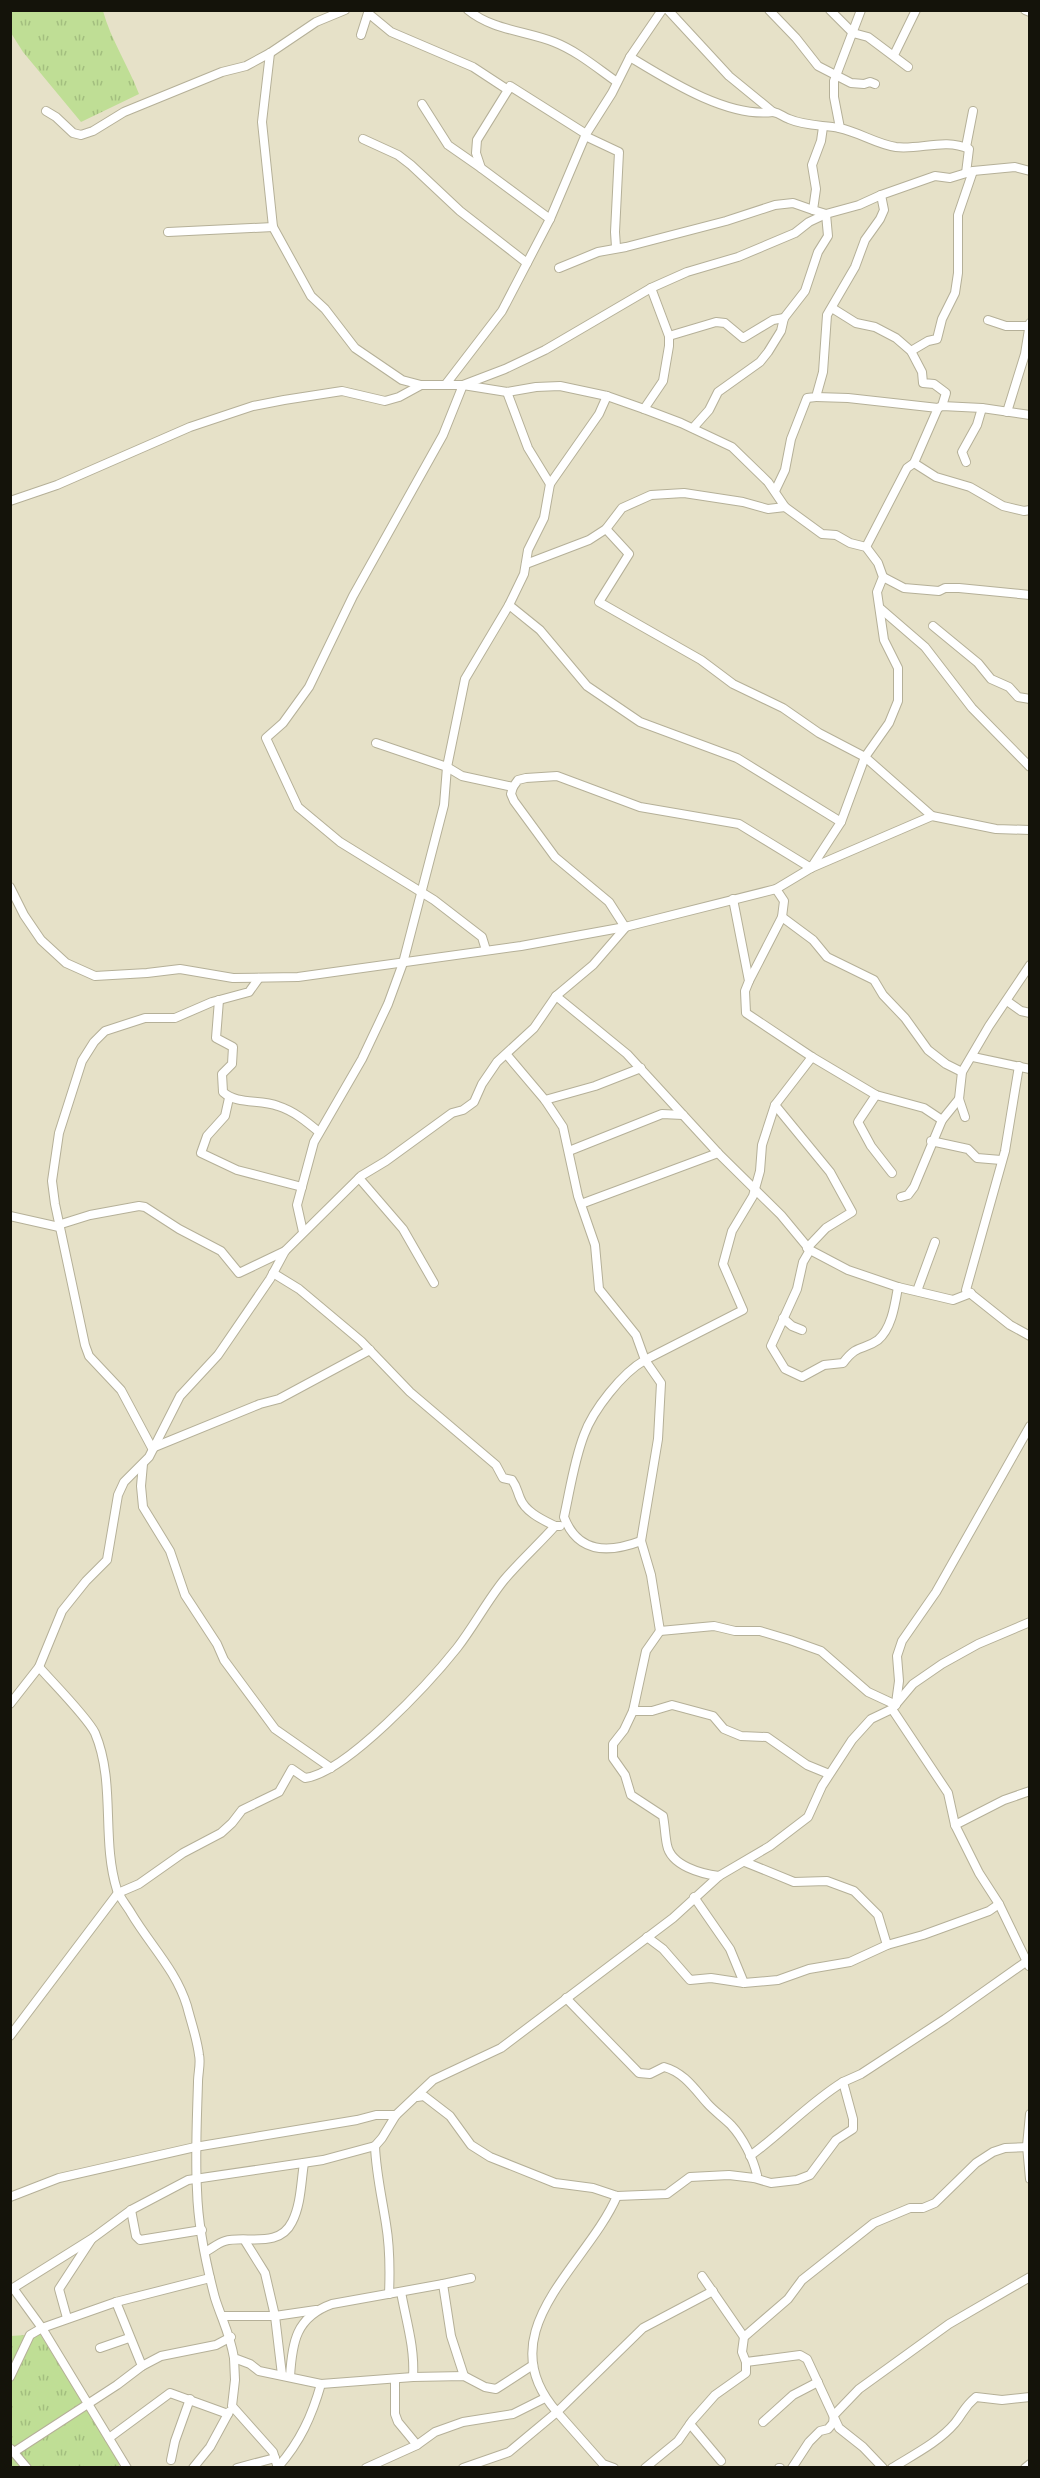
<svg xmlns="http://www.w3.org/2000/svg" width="1040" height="2478" font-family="'Source Sans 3',sans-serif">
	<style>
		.grass { fill: url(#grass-tufts) }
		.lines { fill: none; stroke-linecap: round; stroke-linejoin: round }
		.minor-casing { stroke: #b5b098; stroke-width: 10 }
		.minor { stroke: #fff; stroke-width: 8 }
	</style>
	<defs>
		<pattern id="grass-tufts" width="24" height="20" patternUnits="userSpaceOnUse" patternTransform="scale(1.5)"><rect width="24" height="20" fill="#bfde95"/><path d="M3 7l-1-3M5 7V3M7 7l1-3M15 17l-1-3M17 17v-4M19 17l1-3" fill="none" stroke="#a3be7f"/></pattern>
	</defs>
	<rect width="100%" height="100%" fill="#e6e1c8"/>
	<g class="grass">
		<path d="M 10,11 L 103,11 C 111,40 128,65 139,94 L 81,122 L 23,52 L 11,33 Z"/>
		<path d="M 40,2334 L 121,2464 L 116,2468 L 11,2468 L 11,2336 Z"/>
	</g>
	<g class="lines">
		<defs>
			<g id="minor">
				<path d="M 468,10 C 492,30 526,31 554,42 C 577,51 597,68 617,82"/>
				<path d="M 668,10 L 729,76 L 773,112 C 780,113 783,117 789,119 C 805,126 823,125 839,128 C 859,132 876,144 896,147 C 920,150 945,138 969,149 L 966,173"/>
				<path d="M 769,10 L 796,38 L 818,66 L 851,83 L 864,84 L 870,82 L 875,84"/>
				<path d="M 830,10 L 853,33 L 868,37 L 908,67"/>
				<path d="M 1025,10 L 1030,12"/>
				<path d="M 361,35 L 368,13 L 391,32 L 473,67 L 508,90 L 510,86 L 586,134"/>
				<path d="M 270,53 L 262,122 L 273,227 L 311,296 L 325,309 L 355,348 L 402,380 L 421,385"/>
				<path d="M 894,55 L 916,10"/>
				<path d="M 630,57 C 668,80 727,118 773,112"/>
				<path d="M 508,90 L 477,140 L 476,153 L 481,168 L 550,219"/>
				<path d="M 422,104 L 448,145 L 481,168"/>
				<path d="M 46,111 L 56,117 L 73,133 L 81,135 L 93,131 L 124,112 L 222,72 L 246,66 L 270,53 L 316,22 L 345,10"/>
				<path d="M 840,128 L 834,97 L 834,81 L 861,10"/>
				<path d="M 585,136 L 619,152 L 615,232 L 616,247"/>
				<path d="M 363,139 L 398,155 L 411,165 L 460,211 L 527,263"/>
				<path d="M 966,147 L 973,111"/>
				<path d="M 168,232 L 273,227"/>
				<path d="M 559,268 L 598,252 L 626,247 L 726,221 L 775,205 L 793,203 L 813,210"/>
				<path d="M 832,308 L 856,323 L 875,327 L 896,338 L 911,351 L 922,372 L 923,383 L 934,384 L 946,393 L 942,406"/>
				<path d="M 988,320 L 1006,326 L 1029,326"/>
				<path d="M 669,336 L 716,322 L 725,323 L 743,338 L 773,320 L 784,318"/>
				<path d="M 911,351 L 928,341 L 937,339 L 942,319 L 955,293 L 958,273 L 958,215 L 973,171"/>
				<path d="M 446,384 L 502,311 L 550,219 L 586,134 L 612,93 L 630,57 L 662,10"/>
				<path d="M 507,392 L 528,448 L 550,484"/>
				<path d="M 816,397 L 848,398 L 938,408 L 942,406 L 982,408 L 1030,415"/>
				<path d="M 644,409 L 663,381 L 669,346 L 669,336 L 651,288"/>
				<path d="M 1007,412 L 1025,354 L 1030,323"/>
				<path d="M 693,428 L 709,410 L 718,392 L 760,362 L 768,352 L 781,331 L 784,318 L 805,291 L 818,252 L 828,236 L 826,214 L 813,210 L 816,189 L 812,165 L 821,141 L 823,127"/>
				<path d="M 966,462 L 962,452 L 977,425 L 982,408"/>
				<path d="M 914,463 L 936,477 L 970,487 L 1003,506 L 1024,511 L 1030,510"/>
				<path d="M 775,491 L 785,470 L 791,439 L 807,398 L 816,397 L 823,372 L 827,315 L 855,267 L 865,240 L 880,219 L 884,210 L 881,195"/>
				<path d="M 10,501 L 57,485 L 190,427 L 253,406 L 284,400 L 342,391 L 385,401 L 399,397 L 421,385 L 463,385 L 507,392 L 536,387 L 560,386 L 607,396 L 644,409 L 681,423 L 732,447 L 768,482 L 785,507 L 822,534 L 836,535 L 850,543 L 866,547 L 878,563 L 883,577 L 877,592 L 884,640 L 898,668 L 898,701 L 889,723 L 865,757 L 841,822 L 811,868 L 739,824 L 640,807 L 557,776 L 526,778 L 518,780 L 513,787 L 462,776 L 447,767 L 376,743"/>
				<path d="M 606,529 L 629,554 L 599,602 L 701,660 L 733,684 L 783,708 L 819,733 L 865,757 L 932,816"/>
				<path d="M 866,547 L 907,468 L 914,463 L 938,408"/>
				<path d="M 526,564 L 589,540 L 606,529 L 622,508 L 651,495 L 684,493 L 743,502 L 768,509 L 785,507"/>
				<path d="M 883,577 L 904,588 L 939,591 L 945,588 L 959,588 L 1030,595"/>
				<path d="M 509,605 L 540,630 L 587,686 L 640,722 L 737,758 L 841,822"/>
				<path d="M 881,609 L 925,647 L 972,708 L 1030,767"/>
				<path d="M 933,626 L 978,663 L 991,679 L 1009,687 L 1018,697 L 1030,699"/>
				<path d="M 513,787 L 511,794 L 514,801 L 555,857 L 609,902 L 625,927"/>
				<path d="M 10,887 L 24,915 L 41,940 L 66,963 L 95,976 L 147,973 L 180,969 L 233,978 L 298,977 L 521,946 L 625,927 L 776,889 L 811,868 L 932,816 L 996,829 L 1030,830"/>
				<path d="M 733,899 L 749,981 L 745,991 L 746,1013 L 812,1057 L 876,1095 L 924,1108 L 942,1120"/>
				<path d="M 782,917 L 813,940 L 827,957 L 874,980 L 883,995 L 905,1018 L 928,1050 L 946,1064 L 962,1072"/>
				<path d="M 486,950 L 482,937 L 434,900 L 340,842 L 298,807 L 266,738 L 283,723 L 309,687 L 353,596 L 443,435 L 463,385 L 505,369 L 545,350 L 651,288 L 687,272 L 738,257 L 795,233 L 809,222 L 826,214 L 859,205 L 881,195 L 935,176 L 950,178 L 973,171 L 1015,167 L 1030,171"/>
				<path d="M 259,978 L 249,992 L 212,1002 L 175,1018 L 145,1018 L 105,1031 L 94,1042 L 82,1061 L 59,1133 L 52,1181 L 55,1204 L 85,1345 L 89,1356 L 121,1390 L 152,1448 L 260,1404 L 279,1399 L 370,1350"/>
				<path d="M 749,981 L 782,917 L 784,901 L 776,889"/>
				<path d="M 556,996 L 627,1054 L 718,1153 L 781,1215 L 810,1250 L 848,1270 L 898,1287 L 953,1300 L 971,1293"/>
				<path d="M 219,1000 L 216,1038 L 233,1047 L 232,1064 L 222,1074 L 223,1092 C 237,1105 260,1099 278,1106 C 294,1111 307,1122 319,1132"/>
				<path d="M 1007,1001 L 1021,1011 L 1030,1013"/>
				<path d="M 507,1055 L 545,1100 L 563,1127 L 578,1196 L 595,1245 L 599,1289 L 636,1335 L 645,1360 C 622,1373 593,1410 584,1435 C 574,1461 570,1490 564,1517 C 578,1554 609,1553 641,1541 L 651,1575 L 660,1631 L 714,1626 L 735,1631 L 760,1631 L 790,1640 L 821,1651 L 868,1692 L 896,1705"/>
				<path d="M 973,1057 L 1030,1069"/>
				<path d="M 1019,1066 L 1005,1151 L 966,1290 L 1010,1325 L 1030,1336"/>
				<path d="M 876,1095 L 858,1122 L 871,1146 L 892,1173"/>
				<path d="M 229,1098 L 225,1116 L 207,1136 L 201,1153 L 237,1170 L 302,1187"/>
				<path d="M 545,1100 L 595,1086 L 641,1068"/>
				<path d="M 775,1105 L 830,1172 L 852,1212 L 826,1228 L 807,1248"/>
				<path d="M 965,1117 L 959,1099 L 962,1072 L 989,1026 L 1030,965"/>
				<path d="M 931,1141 L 968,1149 L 977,1158 L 1001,1160"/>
				<path d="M 569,1151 L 662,1114 L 683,1115"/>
				<path d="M 359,1178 L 403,1229 L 434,1283"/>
				<path d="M 901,1197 L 908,1195 L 914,1187 L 942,1120 L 959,1099"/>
				<path d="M 581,1204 L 718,1153"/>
				<path d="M 10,1216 L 59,1227"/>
				<path d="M 58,1225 L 90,1215 L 139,1206 L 145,1207 L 179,1229 L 221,1251 L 239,1273 L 285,1251"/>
				<path d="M 303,1232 L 297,1205 L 314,1142 L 362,1059 L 388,1004 L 403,963 L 444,805 L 447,767 L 465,679 L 509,605 L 524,574 L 528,550 L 544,518 L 550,484 L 599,414 L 607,396"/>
				<path d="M 810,1250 L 803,1262 L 797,1289 L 771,1346 L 785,1369 L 802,1377 L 824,1365 L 843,1363 C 858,1343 863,1351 878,1340 C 892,1328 895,1304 898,1287"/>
				<path d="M 273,1273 L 299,1289 L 361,1341 L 410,1392 L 496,1465 L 503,1478 L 512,1480 C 517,1487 517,1491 520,1498 C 525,1512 543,1520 555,1526 L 560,1526"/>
				<path d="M 917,1291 L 935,1242"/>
				<path d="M 783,1318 L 792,1326 L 802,1330"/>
				<path d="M 143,1464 L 141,1486 L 143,1507 L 170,1551 L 185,1595 L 217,1644 L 224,1660 L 275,1729 L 331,1768"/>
				<path d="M 641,1541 L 658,1439 L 661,1383 L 645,1360 L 743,1310 L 723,1264 L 732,1231 L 753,1196 L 760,1171 L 762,1145 L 775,1105 L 812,1057"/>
				<path d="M 660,1631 L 646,1651 L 633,1711 L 624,1730 L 613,1744 L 613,1758 L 625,1775 L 631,1795 L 663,1816 C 665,1826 665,1836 667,1845 C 671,1866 702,1874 719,1876"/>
				<path d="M 39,1667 C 53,1683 87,1717 95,1733 C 116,1783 101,1839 117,1890 C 120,1898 127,1906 131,1913 C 150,1945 176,1970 187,2006 C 191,2022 197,2038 199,2055 C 201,2063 198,2073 198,2082 C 197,2118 195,2154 197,2190 C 198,2225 206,2264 215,2298 C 222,2320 230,2334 234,2358 L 250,2364 L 259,2371 L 321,2384 L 413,2377 L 464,2376 L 485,2387 L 496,2389 L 533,2365"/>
				<path d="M 896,1703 L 899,1681 L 897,1656 L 902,1641 L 936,1592 L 1030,1426"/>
				<path d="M 10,1704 L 39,1667 L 62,1611 L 86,1581 L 107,1560 L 118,1495 L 124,1482 L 149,1457 L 180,1396 L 218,1355 L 270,1279 L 285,1251 L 361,1176 L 386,1161 L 452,1113 L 463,1110 L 474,1102 L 482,1084 L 497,1062 L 534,1028 L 556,996 L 593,965 L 625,928"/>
				<path d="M 892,1709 L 948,1793 L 955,1825"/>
				<path d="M 633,1711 L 652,1711 L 672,1705 L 713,1716 L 724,1729 L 741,1736 L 767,1737 L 807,1765 L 829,1774"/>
				<path d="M 745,1862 L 794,1882 L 827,1881 L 854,1891 L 878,1915 L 887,1945"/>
				<path d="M 694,1897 L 730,1949 L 744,1983"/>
				<path d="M 647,1937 L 663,1949 L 690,1980 L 711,1978 L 744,1983 L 778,1980 L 809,1969 L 850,1962 L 887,1945 L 923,1935 L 989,1911 L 999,1904"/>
				<path d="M 1029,1966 L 999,1904 L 979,1873 L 955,1825 L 1004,1800 L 1030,1791"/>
				<path d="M 566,1998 L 639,2073 L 650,2074 L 664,2067 C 683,2072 694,2088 707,2103 C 714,2111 723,2117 731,2125 C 743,2138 753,2158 757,2175 L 754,2178"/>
				<path d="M 10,2036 L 118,1893 L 139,1884 L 183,1853 L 221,1833 L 232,1823 L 242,1810 L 279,1792 L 292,1769 L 305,1778 C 346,1773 430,1682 457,1648 C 474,1626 487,1601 504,1580 C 520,1561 539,1544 555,1526"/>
				<path d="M 417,2097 L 424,2096 L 450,2116 L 471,2145 L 490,2157 L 555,2183 L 593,2188 L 617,2196 L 667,2194 L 690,2177 L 729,2175 L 754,2178 L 771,2183 L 797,2180 L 810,2175 L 836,2140 L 853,2129 L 853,2119 L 843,2082 L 861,2074 L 945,2019 L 1030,1959"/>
				<path d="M 1030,2114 L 1027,2146 L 1030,2179"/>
				<path d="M 375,2146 C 376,2173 382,2198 386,2224 C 390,2248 390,2271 389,2294"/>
				<path d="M 750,2156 C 782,2133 809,2103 843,2082"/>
				<path d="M 617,2196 C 587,2266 486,2332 557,2412 L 643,2328 L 713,2291"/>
				<path d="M 10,2197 L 59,2178 L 195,2147 L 357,2120 L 376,2115 L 396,2115"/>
				<path d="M 131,2210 L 136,2236 L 140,2240 L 202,2230"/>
				<path d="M 245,2241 L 265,2273 L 275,2316 L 282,2375"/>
				<path d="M 205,2252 C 211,2249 218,2243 225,2241 C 245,2235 279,2249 292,2222 C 301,2205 301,2182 304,2163"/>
				<path d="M 702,2276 L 744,2337"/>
				<path d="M 13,2288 L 42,2328 L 127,2468"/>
				<path d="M 10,2290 L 93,2238 L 131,2210 L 188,2180 L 323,2160 L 375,2146 L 382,2138 L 396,2115 L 433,2080 L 501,2048 L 673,1918 L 719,1876 L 770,1846 L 808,1817 L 822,1786 L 852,1740 L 871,1719 L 892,1709 L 913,1684 L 942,1664 L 978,1644 L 1030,1622"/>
				<path d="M 401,2292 C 406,2320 415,2348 413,2377"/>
				<path d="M 116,2302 L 142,2366"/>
				<path d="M 222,2316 L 275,2316 L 316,2310"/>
				<path d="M 67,2318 L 59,2289 L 91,2240"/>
				<path d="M 100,2348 L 129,2338"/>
				<path d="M 234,2358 L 235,2380 L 232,2406 L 273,2452 L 278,2468"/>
				<path d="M 746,2362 L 800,2355 L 807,2359 L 839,2428 L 863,2447 L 883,2468"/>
				<path d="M 464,2376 L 451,2336 L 443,2284 L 471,2278"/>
				<path d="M 10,2377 L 30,2335 L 42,2328 L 116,2302 L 210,2278"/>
				<path d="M 290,2377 C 292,2342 296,2317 332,2304 L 443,2284"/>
				<path d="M 395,2379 L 395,2414 L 398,2422 L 417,2445"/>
				<path d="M 763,2422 L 793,2395 L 818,2382"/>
				<path d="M 690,2424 L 721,2461"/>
				<path d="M 109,2438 L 170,2393 L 228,2414"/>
				<path d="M 11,2449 L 27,2468"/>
				<path d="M 14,2452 L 117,2385 L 142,2366 L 161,2356 L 216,2345 L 231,2337"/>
				<path d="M 171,2460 L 175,2441 L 190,2399"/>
				<path d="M 278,2467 C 300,2442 312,2416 321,2384"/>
				<path d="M 193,2468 L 210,2447 L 229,2412"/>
				<path d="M 237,2468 L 275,2458"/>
				<path d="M 366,2468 L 417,2445 L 435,2432 L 463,2422 L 513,2414 L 545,2398"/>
				<path d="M 463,2468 L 509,2452 L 557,2412 L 603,2464 L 614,2468"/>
				<path d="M 645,2468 L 678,2441 L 692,2421 L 715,2395 L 746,2373 L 746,2362 L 742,2352 L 744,2337 L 788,2299 L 802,2280 L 874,2223 L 910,2208 L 923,2208 L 935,2203 L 976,2163 L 993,2152 L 1005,2148 L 1030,2147"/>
				<path d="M 779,2468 L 780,2468"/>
				<path d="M 792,2468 L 809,2442 L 820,2431 L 828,2429 L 833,2423 L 834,2415 L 859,2389 L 949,2324 L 1030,2277"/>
				<path d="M 892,2468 C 913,2455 939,2442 955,2423 C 964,2412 963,2408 976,2397 L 1002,2400 L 1030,2397"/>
				<path d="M 1025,2468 L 1030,2464"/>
			</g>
		</defs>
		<use href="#minor" class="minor-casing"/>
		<use href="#minor" class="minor"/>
	</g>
	<rect width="1040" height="2478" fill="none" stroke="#14130a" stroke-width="24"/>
</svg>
